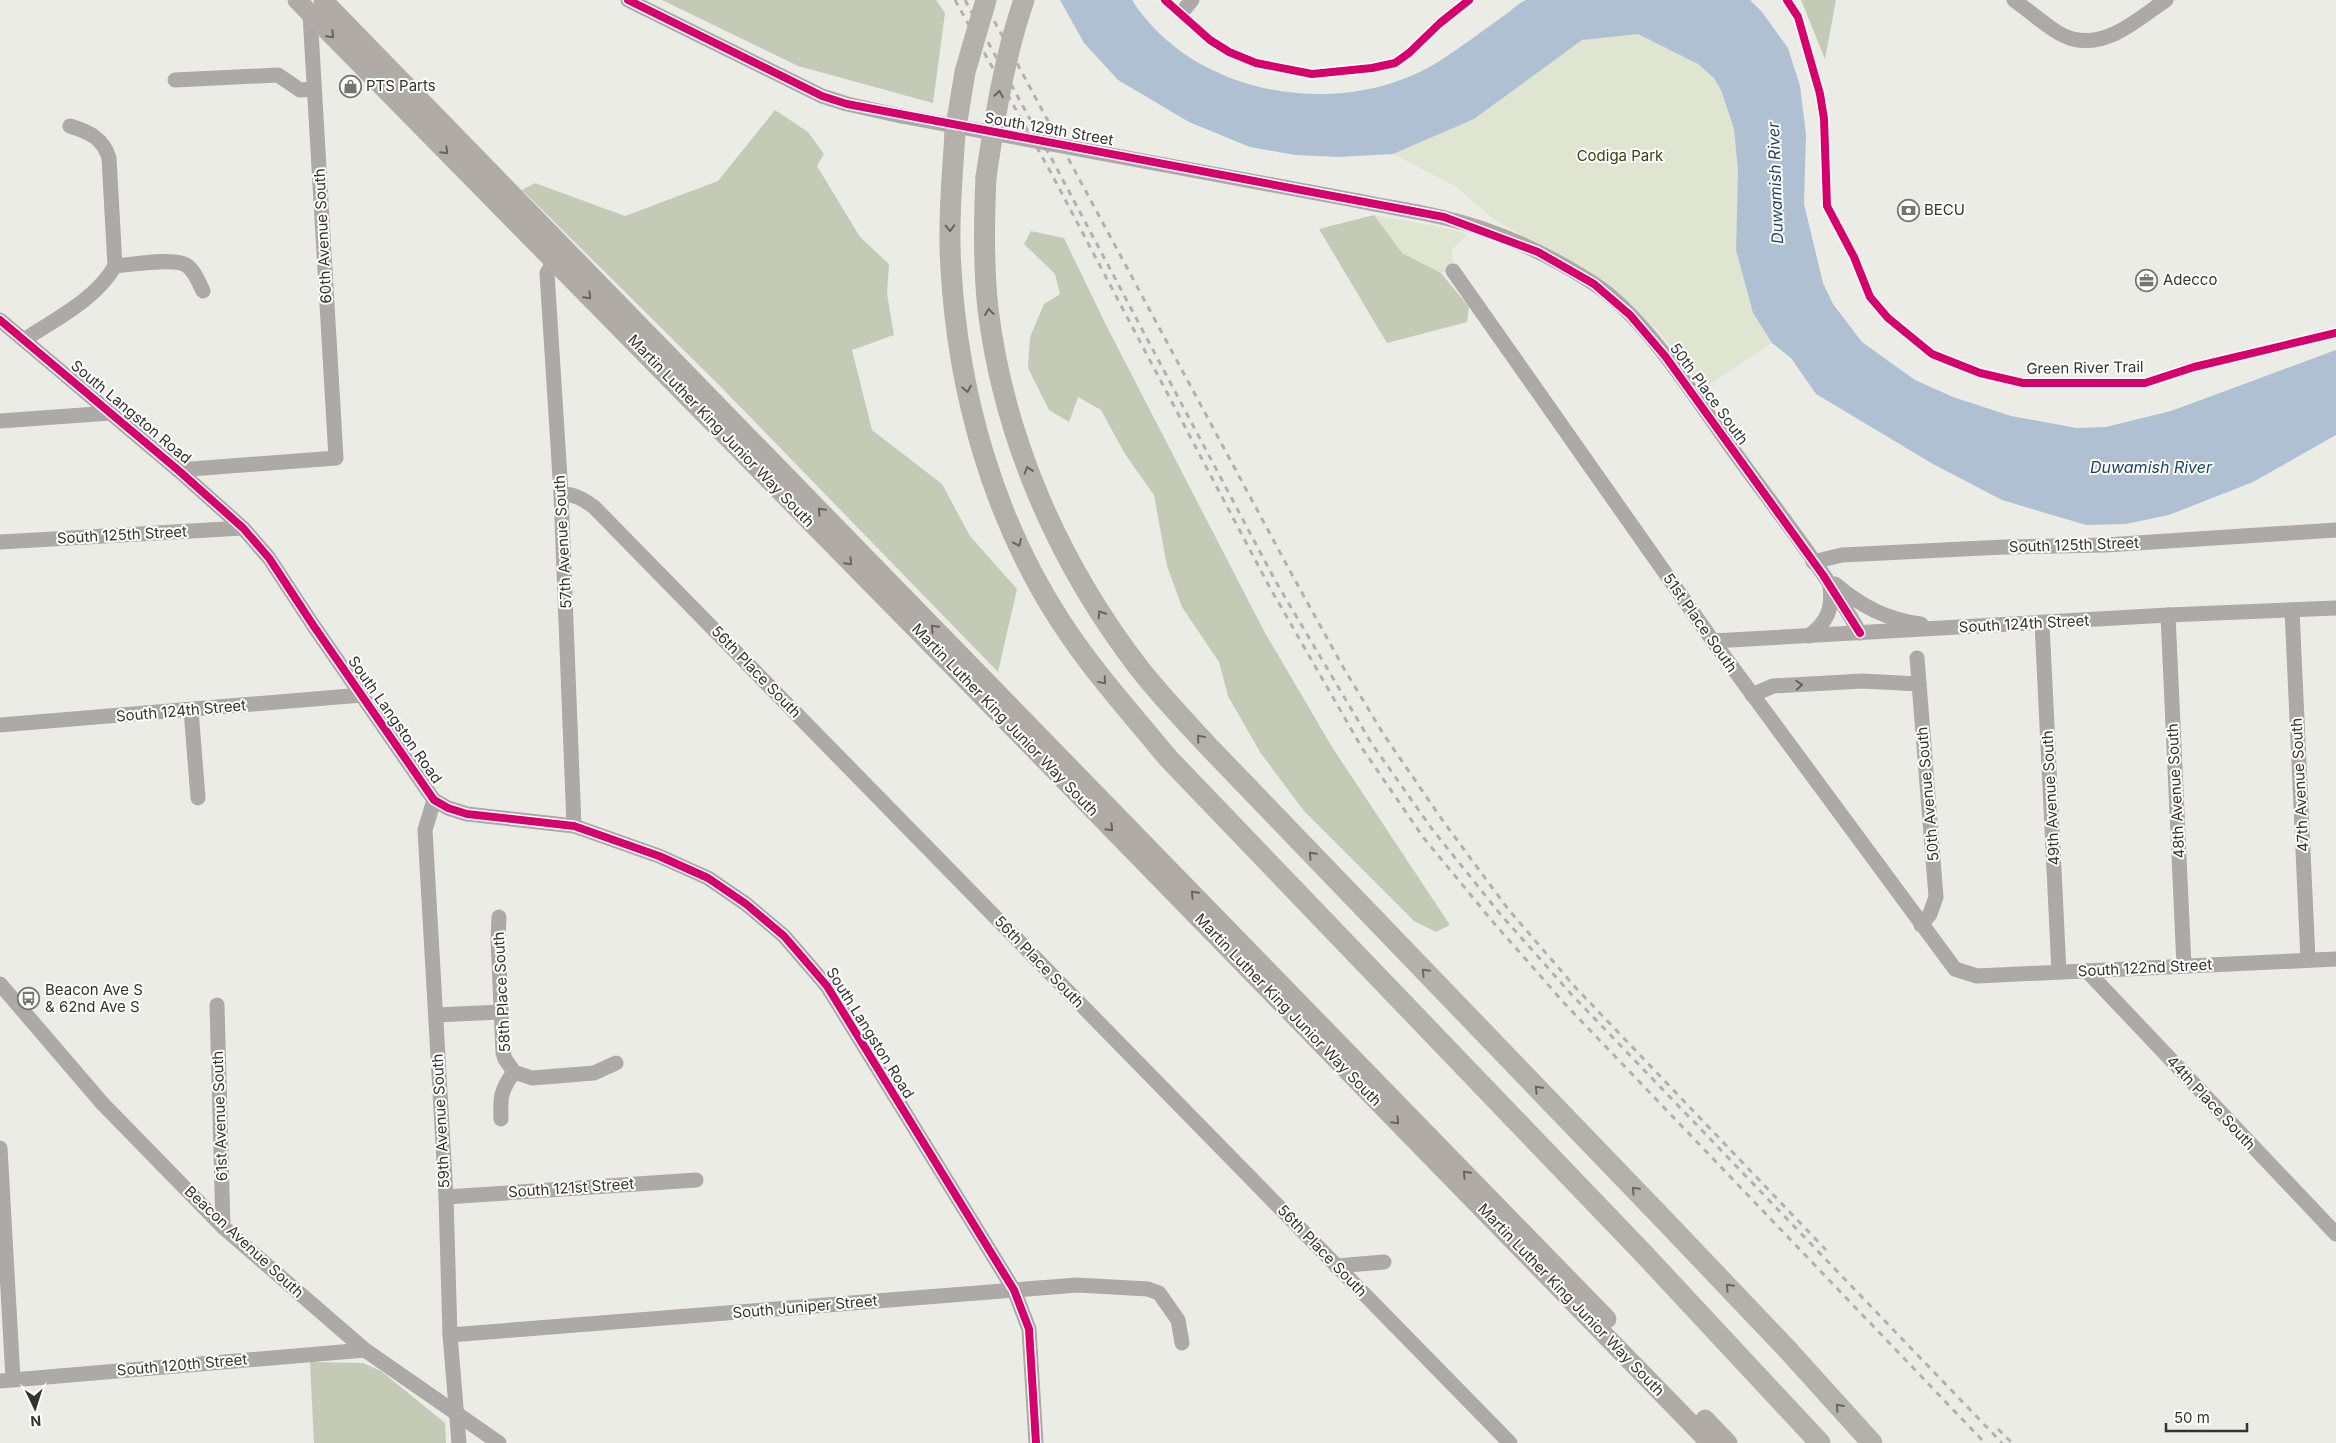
<svg xmlns="http://www.w3.org/2000/svg" width="2336" height="1443" font-family="Inter,sans-serif">
	<style>
		.green { fill: #e0e5d2 }
		.forest { fill: #c4cab6 }
		.water { fill: #afc0d2 }
		.lines { fill: none; stroke-linecap: round; stroke-linejoin: round }
		.minor { stroke: #ada9a6; stroke-width: 15 }
		.major { stroke: #b0aba7; stroke-width: 19 }
		.highway { stroke: #b4b0ac; stroke-width: 21 }
		.rail { stroke: #b3b1ae; stroke-width: 3; stroke-dasharray: 6 6; stroke-linecap: butt }
		.minor-bridge { stroke: #ada9a6; stroke-width: 15 }
		.highway-bridge { stroke: #b4b0ac; stroke-width: 21 }
		.cycleway-casing { stroke: #fff; stroke-width: 11 }
		.cycleway { stroke: #d6006c; stroke-width: 8 }
		.oneway { stroke: #666360 }
		.oneway2 { stroke: #676562 }
		.oneway3 { stroke: #64625f }
		.labels { text-anchor: middle; stroke-width: 4; stroke-linejoin: round; paint-order: stroke }
		.poi-label { font-size: 15px; fill: #343330; stroke: #fff; text-anchor: start }
		.street-label { font-size: 15px; fill: #343330; stroke: #fff }
		.park-label { font-size: 15px; fill: #36430c; stroke: #fff }
		.water-label { font-size: 16px; font-style: italic; fill: #1e4167; stroke: #fff }
	</style>
	<rect width="100%" height="100%" fill="#ecece7"/>
	<g class="green">
		<path d="M 1638,34 L 1698,64 L 1714,78 L 1721,90 L 1734,129 L 1738,171 L 1736,250 L 1753,313 L 1772,343 L 1703,389 L 1661,334 L 1615,290 L 1492,218 L 1455,186 L 1393,154 L 1474,119 L 1581,40 Z"/>
		<path d="M 1374,215 L 1451,229 L 1468,235 L 1452,249 L 1453,268 L 1441,273 L 1402,253 Z"/>
	</g>
	<g class="forest">
		<path d="M 662,0 L 936,0 L 945,13 L 933,103 L 798,66 Z"/>
		<path d="M 1801,0 L 1836,0 L 1825,59 Z"/>
		<path d="M 775,110 L 808,132 L 824,154 L 817,166 L 860,237 L 889,264 L 887,294 L 894,335 L 852,350 L 872,430 L 942,484 L 970,536 L 1017,589 L 998,672 L 719,385 L 522,190 L 535,183 L 625,216 L 718,181 Z"/>
		<path d="M 1374,215 L 1402,253 L 1441,273 L 1469,307 L 1467,322 L 1387,343 L 1319,229 Z"/>
		<path d="M 1031,231 L 1064,238 L 1106,325 L 1264,631 L 1332,747 L 1450,925 L 1436,932 L 1414,921 L 1304,811 L 1260,752 L 1228,696 L 1219,662 L 1182,607 L 1167,566 L 1154,495 L 1125,454 L 1101,410 L 1078,397 L 1069,422 L 1049,410 L 1028,368 L 1030,337 L 1044,304 L 1060,294 L 1055,274 L 1024,244 Z"/>
		<path d="M 310,1362 L 363,1363 L 381,1371 L 445,1423 L 446,1443 L 314,1443 Z"/>
	</g>
	<path class="water" d="M 1060,0 L 1132,0 C 1194,98 1345,122 1441,60 C 1464,45 1486,28 1509,12 C 1514,8 1521,1 1527,0 C 1547,0 1575,0 1595,0 C 1647,0 1698,0 1750,0 L 1762,12 L 1788,48 L 1800,86 L 1806,134 L 1804,204 L 1823,283 L 1833,304 L 1862,342 L 1915,380 L 1953,397 L 2011,416 L 2077,428 L 2106,427 L 2171,411 L 2336,350 L 2336,435 L 2253,482 L 2169,515 L 2126,524 L 2086,525 L 2002,500 L 1933,464 L 1816,394 L 1791,358 L 1772,343 L 1753,313 L 1736,250 L 1738,171 L 1734,129 L 1721,90 L 1714,78 L 1698,64 L 1638,34 L 1582,40 L 1474,119 L 1393,154 L 1338,157 L 1295,155 L 1250,147 L 1189,122 L 1118,80 L 1084,43 Z"/>
	<g class="lines">
		<g class="minor">
			<path d="M 628,0 L 822,96 L 847,104 L 901,116"/>
			<path d="M 2014,0 C 2030,11 2055,35 2073,39 C 2108,48 2139,18 2166,0"/>
			<path d="M 1183,11 L 1192,0"/>
			<path d="M 175,80 L 278,75 L 300,90 L 314,89"/>
			<path d="M 1359,201 C 1387,207 1417,211 1445,218 C 1496,230 1548,254 1593,283 C 1646,317 1696,399 1733,450 C 1776,510 1824,569 1860,633"/>
			<path d="M 554,261 L 547,273 L 561,494 L 574,826"/>
			<path d="M 115,266 C 131,265 173,257 186,265 C 194,270 199,282 203,291"/>
			<path d="M 1453,271 L 1713,641 L 1955,969 L 1977,976 L 2336,959"/>
			<path d="M 0,320 L 178,470 L 243,528 L 269,558 L 313,625 L 434,800 L 448,808 L 467,814 L 574,826 L 659,856 L 708,878 L 746,904 L 784,936 L 827,986 L 1014,1290 L 1029,1329 L 1036,1443"/>
			<path d="M 24,340 C 57,318 95,300 115,266 L 109,158 C 103,138 89,132 70,126"/>
			<path d="M 0,421 L 110,413"/>
			<path d="M 178,470 L 336,458 L 310,14"/>
			<path d="M 561,494 C 575,494 583,499 594,507 L 1510,1443"/>
			<path d="M 0,542 L 243,528"/>
			<path d="M 1813,562 L 1842,555 L 2004,547 L 2106,545 L 2336,530"/>
			<path d="M 1835,584 C 1861,606 1887,620 1921,624"/>
			<path d="M 2292,610 L 2308,960"/>
			<path d="M 2168,615 L 2184,966"/>
			<path d="M 2042,623 L 2059,972"/>
			<path d="M 1809,636 C 1827,622 1833,609 1830,587"/>
			<path d="M 1713,641 L 2168,615 L 2336,608"/>
			<path d="M 1917,658 L 1936,897 L 1930,914 L 1921,925"/>
			<path d="M 1752,695 L 1773,686 L 1863,681 L 1919,684"/>
			<path d="M 191,710 L 198,798"/>
			<path d="M 0,725 L 362,695"/>
			<path d="M 434,800 L 425,830 L 446,1197 L 450,1335 L 459,1443"/>
			<path d="M 499,917 L 498,939 L 503,1053 L 505,1059 L 514,1072 C 501,1090 500,1096 501,1119"/>
			<path d="M 2087,971 L 2336,1234"/>
			<path d="M 0,984 L 102,1103 L 223,1227 L 365,1350 L 499,1443"/>
			<path d="M 217,1005 L 223,1227"/>
			<path d="M 436,1015 L 501,1012"/>
			<path d="M 514,1072 L 532,1078 L 594,1073 L 616,1063"/>
			<path d="M 0,1148 L 13,1379"/>
			<path d="M 446,1197 L 696,1180"/>
			<path d="M 1336,1266 L 1384,1262"/>
			<path d="M 450,1335 L 1077,1285 L 1148,1289 L 1159,1293 L 1178,1320 L 1182,1343"/>
			<path d="M 0,1381 L 365,1350"/>
		</g>
		<g class="major">
			<path d="M 297,0 L 1058,774 L 1710,1443"/>
			<path d="M 323,0 L 1607,1319"/>
			<path d="M 1705,1419 L 1728,1443"/>
		</g>
		<g class="highway">
			<path d="M 955,133 C 952,179 948,224 951,269 C 958,392 993,518 1061,622 C 1092,670 1131,713 1168,758 L 1643,1253 L 1820,1443"/>
			<path d="M 986,177 C 984,221 983,265 988,309 C 1004,439 1059,564 1139,668 C 1160,695 1185,721 1209,747 L 1669,1225 L 1787,1349 L 1872,1443"/>
		</g>
		<g class="rail">
			<path d="M 955,0 L 1050,171 L 1269,586 L 1362,748 L 1423,837 L 1493,922 L 1565,1004 L 1985,1443"/>
			<path d="M 965,0 L 1055,165 L 1276,582 L 1372,744 L 1432,829 L 1501,915 L 1572,995 L 2002,1443"/>
			<path d="M 983,0 L 1290,571 L 1343,667 L 1384,735 L 1443,821 L 1508,909 L 1576,988 L 1826,1250"/>
			<path d="M 1998,1429 L 2012,1443"/>
		</g>
		<path class="minor-bridge" d="M 901,116 L 1359,201"/>
		<g class="highway-bridge">
			<path d="M 955,133 L 965,72 L 986,0"/>
			<path d="M 986,177 C 995,117 1004,58 1024,0"/>
		</g>
		<defs>
			<g id="cycleway">
				<path d="M 628,0 L 822,96 L 847,104 L 1444,217 L 1538,252 L 1594,284 L 1630,315 L 1665,356 L 1823,575 L 1860,633"/>
				<path d="M 1165,0 L 1210,40 L 1229,52 L 1256,63 L 1312,74 L 1372,68 L 1395,63 L 1409,53 L 1440,23 L 1469,0"/>
				<path d="M 1787,0 L 1798,17 L 1820,94 L 1824,119 L 1827,206 L 1854,257 L 1870,297 L 1888,318 L 1932,354 L 1980,373 L 2023,383 L 2145,383 L 2194,367 L 2336,333"/>
				<path d="M 0,320 L 178,470 L 243,528 L 269,558 L 313,625 L 434,800 L 448,808 L 467,814 L 574,826 L 659,856 L 708,878 L 746,904 L 784,936 L 827,986 L 1014,1290 L 1029,1329 L 1036,1443"/>
			</g>
		</defs>
		<use href="#cycleway" class="cycleway-casing"/>
		<use href="#cycleway" class="cycleway"/>
	</g>
	<defs><path id="oneway-chevron" d="M-2-3.5L2.5 0L-2 3.5" fill="none" stroke-width="1.6" stroke-linecap="round" stroke-linejoin="round" transform="scale(1.25)"/></defs>
	<g class="oneway">
		<use href="#oneway-chevron" transform="translate(331 35) rotate(45)"/>
		<use href="#oneway-chevron" transform="translate(445 151) rotate(45)"/>
		<use href="#oneway-chevron" transform="translate(588 296) rotate(46)"/>
		<use href="#oneway-chevron" transform="translate(821 511) rotate(-134)"/>
		<use href="#oneway-chevron" transform="translate(849 562) rotate(46)"/>
		<use href="#oneway-chevron" transform="translate(934 628) rotate(-134)"/>
		<use href="#oneway-chevron" transform="translate(1110 828) rotate(46)"/>
		<use href="#oneway-chevron" transform="translate(1194 894) rotate(-134)"/>
		<use href="#oneway-chevron" transform="translate(1396 1121) rotate(46)"/>
		<use href="#oneway-chevron" transform="translate(1466 1174) rotate(-134)"/>
	</g>
	<g class="oneway2">
		<use href="#oneway-chevron" transform="translate(999 94) rotate(-81)"/>
		<use href="#oneway-chevron" transform="translate(950 228) rotate(89)"/>
		<use href="#oneway-chevron" transform="translate(989 312) rotate(-97)"/>
		<use href="#oneway-chevron" transform="translate(967 389) rotate(79)"/>
		<use href="#oneway-chevron" transform="translate(1028 470) rotate(-109)"/>
		<use href="#oneway-chevron" transform="translate(1018 543) rotate(66)"/>
		<use href="#oneway-chevron" transform="translate(1101 614) rotate(-122)"/>
		<use href="#oneway-chevron" transform="translate(1103 681) rotate(50)"/>
		<use href="#oneway-chevron" transform="translate(1200 738) rotate(-131)"/>
		<use href="#oneway-chevron" transform="translate(1312 855) rotate(-134)"/>
		<use href="#oneway-chevron" transform="translate(1425 972) rotate(-134)"/>
		<use href="#oneway-chevron" transform="translate(1538 1089) rotate(-134)"/>
		<use href="#oneway-chevron" transform="translate(1635 1190) rotate(-134)"/>
		<use href="#oneway-chevron" transform="translate(1729 1287) rotate(-134)"/>
		<use href="#oneway-chevron" transform="translate(1839 1407) rotate(-132)"/>
	</g>
	<use class="oneway3" href="#oneway-chevron" transform="translate(1799 685) rotate(-3)"/>
	<defs>
		<symbol id="shop-ring" viewBox="-11 -11 22 22"><circle r="9.5" fill="#fff" stroke="#747470" stroke-width="1.5"/><path d="M-5-2.5h2.3a2.7 3.5 0 0 1 5.4 0H5L5.5 6h-11ZM-1.5-2.5h3a1.5 2.3 0 0 0-3 0Z" fill="#747470"/></symbol>
		<symbol id="bank-ring" viewBox="-11 -11 22 22"><circle r="9.5" fill="#fff" stroke="#747470" stroke-width="1.5"/><path d="M-6-4H6V4H-6ZM0-2.3a2.3 2.3 0 1 0 0 4.6a2.3 2.3 0 1 0 0-4.6Z" fill="#747470"/></symbol>
		<symbol id="office-ring" viewBox="-11 -11 22 22"><circle r="9.5" fill="#fff" stroke="#747470" stroke-width="1.5"/><path d="M-6-3h4V-5.5h4V-3h4V5H-6ZM-1-4.5V-3h2v-1.5ZM-6 0V1H6V0Z" fill="#747470"/></symbol>
		<symbol id="bus-ring" viewBox="-11 -11 22 22"><circle r="9.5" fill="#fff" stroke="#747470" stroke-width="1.5"/><path d="M-5-6H5V4H4V6H2V4H-2V6H-4V4H-5ZM-3.5-4V0h7V-4ZM-3.5 1.2v1.5H-2V1.2ZM2 1.2v1.5H3.5V1.2Z" fill="#747470"/></symbol>
	</defs>
	<g fill-rule="evenodd">
		<use href="#shop-ring" x="338" y="74" width="25" height="25"/>
		<use href="#bank-ring" x="1896" y="198" width="25" height="25"/>
		<use href="#office-ring" x="2134" y="268" width="25" height="25"/>
		<use href="#bus-ring" x="16" y="986" width="25" height="25"/>
	</g>
	<g class="labels">
		<g class="poi-label">
			<text x="366" y="91">PTS Parts</text>
			<text x="1924" y="215">BECU</text>
			<text x="2163" y="285">Adecco</text>
			<text x="45" y="995">Beacon Ave S<tspan x="45" dy="17">&amp; 62nd Ave S</tspan></text>
		</g>
		<g class="street-label">
			<text transform="translate(1049 129) rotate(10)" y="5">South 129th Street</text>
			<text transform="translate(323 236) rotate(-93)" y="5">60th Avenue South</text>
			<text transform="translate(2085 368) rotate(-1)" y="5">Green River Trail</text>
			<text transform="translate(1709 394) rotate(54)" y="5">50th Place South</text>
			<text transform="translate(131 412) rotate(40)" y="5">South Langston Road</text>
			<text transform="translate(721 431) rotate(46)" y="5">Martin Luther King Junior Way South</text>
			<text transform="translate(122 535) rotate(-3)" y="5">South 125th Street</text>
			<text transform="translate(563 542) rotate(-93)" y="5">57th Avenue South</text>
			<text transform="translate(2074 545) rotate(-2)" y="5">South 125th Street</text>
			<text transform="translate(1700 623) rotate(55)" y="5">51st Place South</text>
			<text transform="translate(2024 624) rotate(-3)" y="5">South 124th Street</text>
			<text transform="translate(756 672) rotate(46)" y="5">56th Place South</text>
			<text transform="translate(181 711) rotate(-5)" y="5">South 124th Street</text>
			<text transform="translate(395 720) rotate(55)" y="5">South Langston Road</text>
			<text transform="translate(1005 720) rotate(46)" y="5">Martin Luther King Junior Way South</text>
			<text transform="translate(2300 785) rotate(-93)" y="5">47th Avenue South</text>
			<text transform="translate(2176 791) rotate(-93)" y="5">48th Avenue South</text>
			<text transform="translate(1928 794) rotate(-95)" y="5">50th Avenue South</text>
			<text transform="translate(2051 798) rotate(-93)" y="5">49th Avenue South</text>
			<text transform="translate(1039 962) rotate(46)" y="5">56th Place South</text>
			<text transform="translate(2145 968) rotate(-3)" y="5">South 122nd Street</text>
			<text transform="translate(502 992) rotate(-93)" y="5">58th Place South</text>
			<text transform="translate(1288 1010) rotate(46)" y="5">Martin Luther King Junior Way South</text>
			<text transform="translate(870 1033) rotate(58)" y="5">South Langston Road</text>
			<text transform="translate(2211 1103) rotate(47)" y="5">44th Place South</text>
			<text transform="translate(220 1116) rotate(-92)" y="5">61st Avenue South</text>
			<text transform="translate(441 1121) rotate(-93)" y="5">59th Avenue South</text>
			<text transform="translate(571 1188) rotate(-4)" y="5">South 121st Street</text>
			<text transform="translate(244 1242) rotate(43)" y="5">Beacon Avenue South</text>
			<text transform="translate(1322 1251) rotate(46)" y="5">56th Place South</text>
			<text transform="translate(1571 1300) rotate(46)" y="5">Martin Luther King Junior Way South</text>
			<text transform="translate(805 1307) rotate(-5)" y="5">South Juniper Street</text>
			<text transform="translate(182 1365) rotate(-5)" y="5">South 120th Street</text>
		</g>
		<g class="park-label">
			<text x="1620" y="161">Codiga Park</text>
		</g>
		<g class="water-label">
			<text transform="translate(1775 183) rotate(-92)" y="6">Duwamish River</text>
			<text x="2151" y="473">Duwamish River</text>
		</g>
	</g>
	<g transform="translate(35 1408) rotate(176)" stroke="#ffffff" stroke-width="4" paint-order="stroke">
	<path d="M0-4L9 19L0 12L-9 19Z" fill="#343330"/>
	<text y="-8" font-size="14" font-weight="bold" text-anchor="middle" fill="#343330">N</text>
	</g>
	<path d="M2166 1423v8h81v-8" fill="none" stroke="#343330" stroke-width="2.5"/>
	<text x="2174" y="1423" font-size="15" fill="#343330" stroke="#ffffff" stroke-width="4" paint-order="stroke">50 m</text>
</svg>
